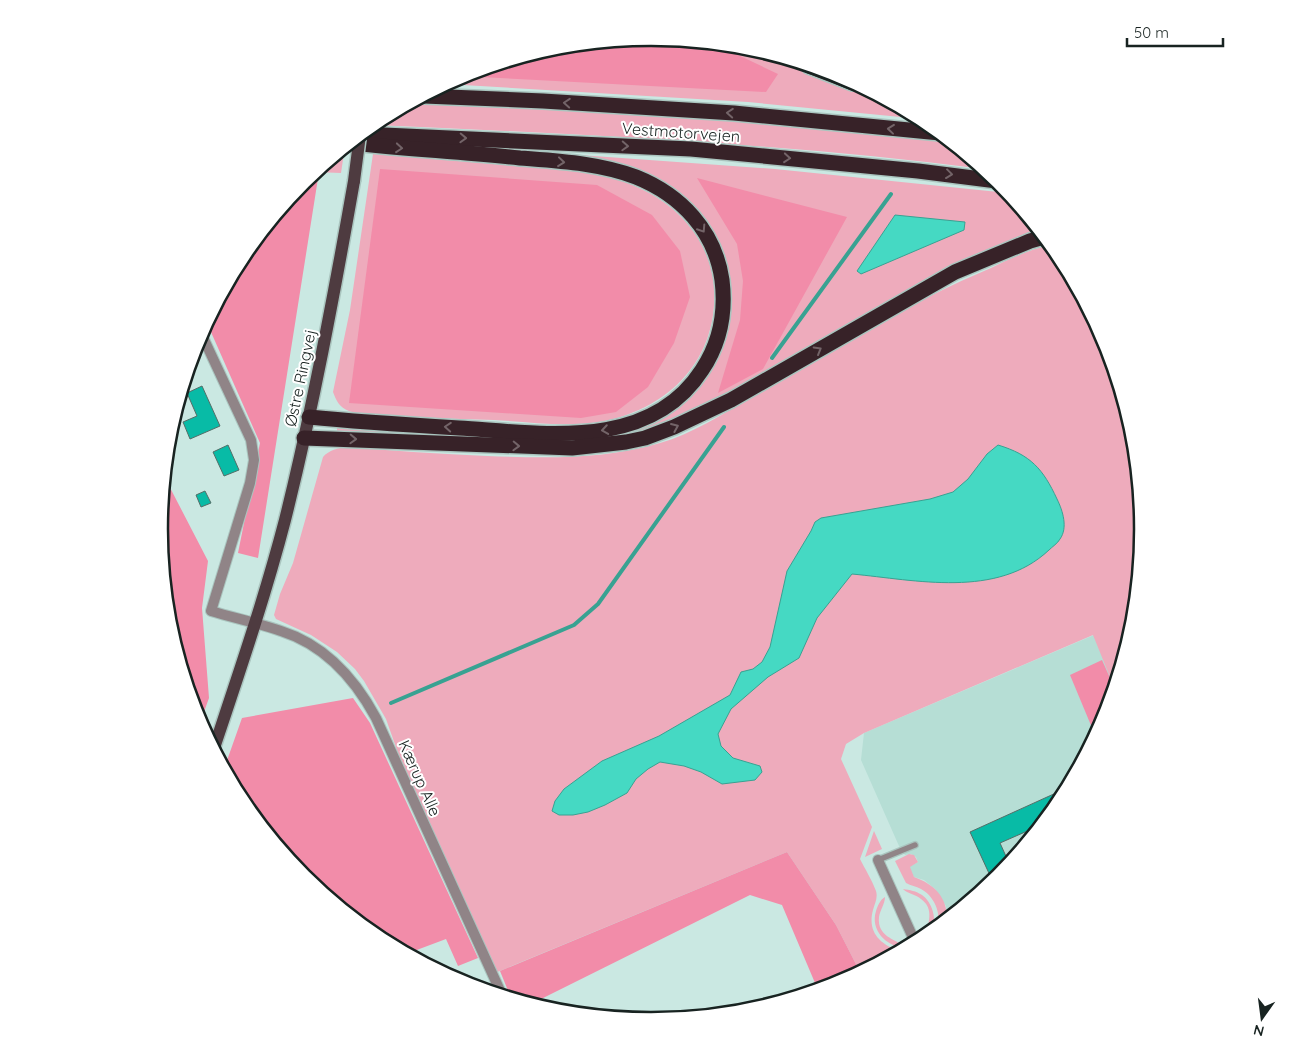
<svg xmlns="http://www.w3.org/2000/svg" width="1302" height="1058" font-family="Quicksand,sans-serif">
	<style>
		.built { fill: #b6ded5 }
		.green { fill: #eeabbc }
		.forest { fill: #f28ca9 }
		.water { fill: #45d9c3; stroke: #38a292 }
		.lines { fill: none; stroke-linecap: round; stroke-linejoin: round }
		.stream { stroke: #38a292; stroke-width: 4 }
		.building { fill: #08bba6; stroke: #536e68 }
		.service-casing { stroke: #aac5bf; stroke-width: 8 }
		.minor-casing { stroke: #aac5bf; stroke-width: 12 }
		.primary-casing { stroke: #aac5bf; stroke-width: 15 }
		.motorway-casing { stroke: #aac5bf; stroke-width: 18 }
		.service { stroke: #908487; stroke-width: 5.5 }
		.minor { stroke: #908487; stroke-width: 10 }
		.primary { stroke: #4e3b40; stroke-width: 12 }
		.motorway { stroke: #372228; stroke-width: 15 }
		.primary-bridge-casing { stroke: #aac5bf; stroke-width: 15; stroke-linecap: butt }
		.primary-bridge { stroke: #4e3b40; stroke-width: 12 }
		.oneway { stroke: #736468 }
		.labels { text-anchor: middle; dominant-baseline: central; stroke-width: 4; stroke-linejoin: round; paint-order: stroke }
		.street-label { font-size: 16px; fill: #182321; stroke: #fff }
		.rim { fill: none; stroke: #182321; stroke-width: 2.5 }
	</style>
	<rect width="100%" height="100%" fill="#cae8e2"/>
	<path class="built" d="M 1134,618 L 1133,625 L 1105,717 L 1060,802 L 998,877 L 947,918 L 946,906 L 935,889 L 924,880 L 914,877 L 909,867 L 918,862 L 916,857 L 911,854 L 905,855 L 899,846 L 861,760 L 864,733 Z"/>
	<g class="green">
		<path d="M 651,38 L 747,47 L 765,52 L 825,80 L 883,99 L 921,119 L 748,102 L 446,84 L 463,75 L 555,47 Z"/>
		<path d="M 410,103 L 579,111 L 742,122 L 924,139 L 950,142 L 984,169 C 782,143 578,134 375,125 L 378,120 Z"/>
		<path d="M 339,153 L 344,153 L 341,173 L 315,172 Z"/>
		<path d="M 552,153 L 775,169 L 1008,193 L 1041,233 L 678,420 L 626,437 L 562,443 L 337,434 L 337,428 L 563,438 L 684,400 L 704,380 L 719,352 L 729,292 L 694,208 L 678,191 L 658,178 L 628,168 Z"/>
		<path d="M 373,154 C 421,158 468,162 516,166 C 556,169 602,170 639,188 C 679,206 710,241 714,286 C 719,360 668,410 599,422 C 565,427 528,422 494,420 C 449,419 404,416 359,414 C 344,410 339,408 333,392 L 350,310 Z"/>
		<path d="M 1051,245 L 1060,256 L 1105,341 L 1133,433 L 1142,529 L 1133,625 L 1114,687 L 1093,635 L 864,733 L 846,744 L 841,759 L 872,827 L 860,859 C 865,869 872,880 876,891 C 878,898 875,903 873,910 C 867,932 880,944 899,951 L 860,972 L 836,925 L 787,852 L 495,973 L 403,767 L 386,719 L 364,681 L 355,669 L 337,652 L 311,635 L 276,619 L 274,615 L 280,594 L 293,563 L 323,457 C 329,450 338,448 347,447 C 394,451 440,454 487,456 C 545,458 603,460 660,443 C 692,434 722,414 751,398 C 830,353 907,303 991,268 C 1010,259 1030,249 1051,245 Z"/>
		<path d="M 874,831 L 882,849 L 865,857 Z"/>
		<path d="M 909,854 L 914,855 L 918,862 L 910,867 L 914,877 C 934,884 947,897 947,918 L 938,927 C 941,912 934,896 921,889 C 916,886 911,886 906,883 L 895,861 Z"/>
		<path d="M 903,889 C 910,890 916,891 922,895 C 932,902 938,920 931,931 C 931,932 926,936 925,937 C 928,924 935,909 921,899 C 915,894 908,894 903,889 Z"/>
		<path d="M 885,897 C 885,904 880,910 879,917 C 877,936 894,939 906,947 L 904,948 C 886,946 870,930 876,911 C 878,905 880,900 885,897 Z"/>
	</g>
	<g class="forest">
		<path d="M 651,38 L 720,44 L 736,54 L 778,74 L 766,92 L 461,76 L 555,47 Z"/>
		<path d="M 380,169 L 597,185 L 652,215 L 680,251 L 690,297 L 674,343 L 648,387 L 616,412 L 581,418 L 349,403 Z"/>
		<path d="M 315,172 L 319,172 L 258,558 L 238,553 L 260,443 L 207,323 L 233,274 L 237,272 L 236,269 L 243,256 L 304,181 Z"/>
		<path d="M 697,178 L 847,217 L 763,369 L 718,393 L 740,320 L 743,281 L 737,244 Z"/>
		<path d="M 165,478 L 208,561 L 202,608 L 209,698 L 200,723 L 197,717 L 169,625 L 160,529 Z"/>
		<path d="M 1102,660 L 1114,687 L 1105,717 L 1095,735 L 1070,675 Z"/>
		<path d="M 353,698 L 370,723 L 478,958 L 458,966 L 446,939 L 414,951 L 417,959 L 378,938 L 303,876 L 242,802 L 224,769 L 242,718 Z"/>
		<path d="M 787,852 L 836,925 L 860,972 L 839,983 L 818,990 L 782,905 L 750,895 L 531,1004 L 511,998 L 500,971 Z"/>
	</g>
	<g class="water">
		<path d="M 895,215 L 965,222 L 964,230 L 861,274 L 857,271 Z"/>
		<path d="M 998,445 C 1031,455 1043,469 1057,499 C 1063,511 1068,528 1060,539 C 1058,543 1052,547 1049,550 C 997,599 916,580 852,574 L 817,618 L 799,658 L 768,677 L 731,709 L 718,734 L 721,746 L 733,758 L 760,766 L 762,772 L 755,780 L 722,784 L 701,772 L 684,766 L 660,762 L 648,769 L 636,779 L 627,793 L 605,805 L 588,812 L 573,815 L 559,815 L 552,811 L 555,801 L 564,789 L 602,761 L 659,736 L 730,695 L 741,672 L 753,669 L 762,662 L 770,647 L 787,571 L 811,531 L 815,522 L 821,518 L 930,499 L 953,492 L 968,479 L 987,454 Z"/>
	</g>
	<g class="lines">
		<g class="stream">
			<path d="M 772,358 L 891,194"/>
			<path d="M 391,703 L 574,625 L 598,604 L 724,427"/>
		</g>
	</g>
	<g class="building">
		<path d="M 202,386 L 220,426 L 190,439 L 183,422 L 197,416 L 187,393 Z"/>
		<path d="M 228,445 L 239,470 L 224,476 L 213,452 Z"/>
		<path d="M 205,491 L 211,503 L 201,507 L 196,495 Z"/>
		<path d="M 1067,788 L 1060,802 L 1041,825 L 1000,843 L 1009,863 L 993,882 L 970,832 Z"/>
	</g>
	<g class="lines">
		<defs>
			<path id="service" d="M 878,860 L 915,845"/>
			<g id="minor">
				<path d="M 201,333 L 251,440 L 254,460 L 250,483 L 211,611 C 234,618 258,623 281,631 C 325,645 355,679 376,718 L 502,995"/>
				<path d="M 878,860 L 915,942"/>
			</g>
			<path id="primary" d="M 214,748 C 239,673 265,597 285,520 C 313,408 334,295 354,181"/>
			<g id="motorway">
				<path d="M 809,66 L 853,83"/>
				<path d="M 424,96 L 543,101 L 734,113 L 940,133"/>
				<path d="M 362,134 L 691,149 L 918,171 L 997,181"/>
				<path d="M 309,417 C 359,422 409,425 459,428 C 542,433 649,452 702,370 C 720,343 726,312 722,280 C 715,231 681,195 636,177 C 599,163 558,161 520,158 C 463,152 407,149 351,143"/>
				<path d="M 304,438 L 572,448 L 626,442 L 645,438 L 674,427 L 731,400 L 955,272 L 1030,241 L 1044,237"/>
			</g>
		</defs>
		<use href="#service" class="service-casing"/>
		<use href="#minor" class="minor-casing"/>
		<use href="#primary" class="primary-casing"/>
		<use href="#motorway" class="motorway-casing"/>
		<use href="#service" class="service"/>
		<use href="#minor" class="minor"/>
		<use href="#primary" class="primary"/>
		<use href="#motorway" class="motorway"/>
		<defs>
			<path id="primary-bridge" d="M 354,181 L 360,135"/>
		</defs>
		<use href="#primary-bridge" class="primary-bridge-casing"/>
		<use href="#primary-bridge" class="primary-bridge"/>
	</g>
	<defs><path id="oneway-chevron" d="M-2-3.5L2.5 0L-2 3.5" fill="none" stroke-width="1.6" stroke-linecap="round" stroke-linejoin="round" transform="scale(1.25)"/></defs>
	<g class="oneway">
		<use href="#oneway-chevron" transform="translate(567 103) rotate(-176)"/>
		<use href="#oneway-chevron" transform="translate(730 113) rotate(-176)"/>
		<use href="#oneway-chevron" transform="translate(891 129) rotate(-174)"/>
		<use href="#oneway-chevron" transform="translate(463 138) rotate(2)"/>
		<use href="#oneway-chevron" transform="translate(625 146) rotate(3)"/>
		<use href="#oneway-chevron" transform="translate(399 148) rotate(5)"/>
		<use href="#oneway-chevron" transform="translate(787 158) rotate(5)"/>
		<use href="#oneway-chevron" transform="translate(561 162) rotate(6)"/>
		<use href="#oneway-chevron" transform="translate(949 174) rotate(7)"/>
		<use href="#oneway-chevron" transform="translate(702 229) rotate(57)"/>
		<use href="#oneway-chevron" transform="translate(818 350) rotate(-30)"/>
		<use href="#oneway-chevron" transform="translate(448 427) rotate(-176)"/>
		<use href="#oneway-chevron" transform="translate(675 427) rotate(-23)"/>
		<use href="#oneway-chevron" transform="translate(605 430) rotate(171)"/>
		<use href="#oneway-chevron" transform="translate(353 439) rotate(2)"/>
		<use href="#oneway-chevron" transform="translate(516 446) rotate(2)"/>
	</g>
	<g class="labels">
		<g class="street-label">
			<text transform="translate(681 132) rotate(4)">Vestmotorvejen</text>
			<text transform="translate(300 378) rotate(-78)">Østre Ringvej</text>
			<text transform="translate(420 778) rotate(66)">Kærup Alle</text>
		</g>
	</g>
	<path d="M0 0H1302V1058H0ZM168 529a483 483 0 1 1 966 0a483 483 0 1 1-966 0Z" fill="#fff" fill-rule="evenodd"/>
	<path class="rim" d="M168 529a483 483 0 1 1 966 0a483 483 0 1 1-966 0Z"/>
	<g transform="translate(1262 1018) rotate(194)" stroke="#ffffff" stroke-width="4" paint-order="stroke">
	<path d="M0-4L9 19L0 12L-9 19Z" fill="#182321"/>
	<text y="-8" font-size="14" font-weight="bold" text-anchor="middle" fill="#182321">N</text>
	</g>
	<path d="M1127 38v8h96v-8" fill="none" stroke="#182321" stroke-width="2.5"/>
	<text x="1134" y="38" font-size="15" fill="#182321" stroke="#ffffff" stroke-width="4" paint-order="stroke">50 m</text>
</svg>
